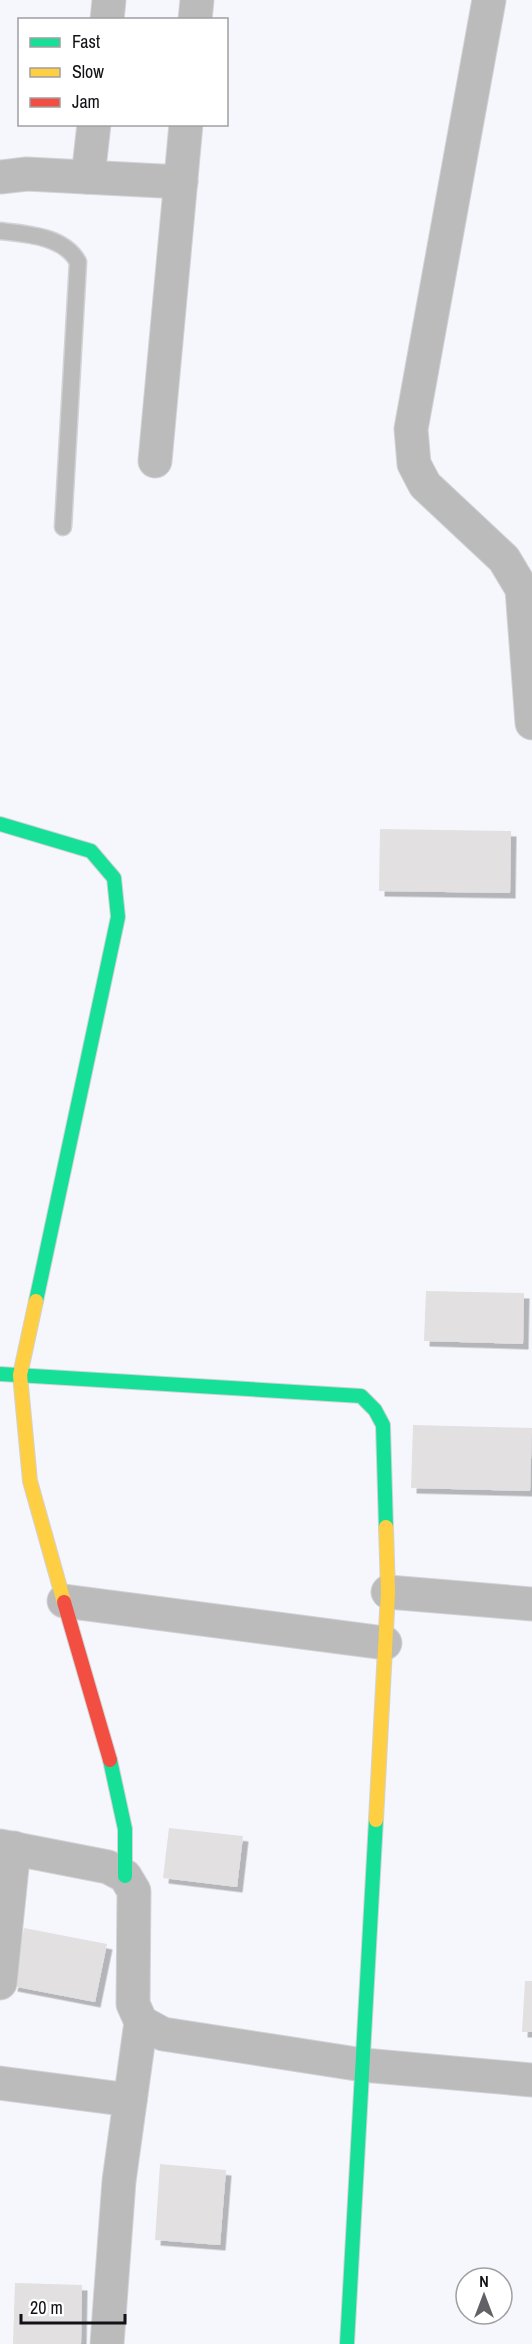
<svg xmlns="http://www.w3.org/2000/svg" width="532" height="2344" font-family="'Archivo Narrow',sans-serif">
	<style>
		.building { fill: #e2e0e1; filter: url(#shadow) }
		.lines { fill: none; stroke-linecap: round; stroke-linejoin: round }
		.lane-casing { stroke: #d2d3d6; stroke-width: 19 }
		.street-casing { stroke: #d2d3d6; stroke-width: 35 }
		.fast-casing { stroke: #d2d3d6; stroke-width: 16 }
		.slow-casing { stroke: #d2d3d6; stroke-width: 16 }
		.jam-casing { stroke: #d2d3d6; stroke-width: 16 }
		.lane { stroke: #bbb; stroke-width: 16 }
		.street { stroke: #bbb; stroke-width: 33 }
		.fast { stroke: #16e098; stroke-width: 14 }
		.slow { stroke: #ffcf43; stroke-width: 14 }
		.jam { stroke: #f24e42; stroke-width: 14 }
	</style>
	<defs>
		<filter id="shadow"><feDropShadow dx="5.5" dy="5.5" stdDeviation="0" flood-color="#0004"/></filter>
	</defs>
	<rect width="100%" height="100%" fill="#f6f7fc"/>
	<g class="building">
		<path d="M 380,829 L 511,831 L 510,893 L 379,891 Z"/>
		<path d="M 426,1291 L 524,1293 L 523,1344 L 424,1341 Z"/>
		<path d="M 413,1425 L 532,1428 L 530,1491 L 411,1488 Z"/>
		<path d="M 169,1828 L 243,1836 L 237,1887 L 163,1878 Z"/>
		<path d="M 24,1928 L 107,1944 L 95,2002 L 12,1986 Z"/>
		<path d="M 525,1981 L 532,1981 L 532,2032 L 522,2032 Z"/>
		<path d="M 160,2164 L 226,2170 L 220,2245 L 155,2240 Z"/>
		<path d="M 15,2283 L 82,2285 L 81,2344 L 13,2344 Z"/>
	</g>
	<g class="lines">
		<defs>
			<path id="lane" d="M 0,231 C 27,234 64,236 78,262 L 63,527"/>
			<g id="street">
				<path d="M 489,0 L 411,429 L 414,464 L 425,485 L 504,559 L 522,589 L 532,723"/>
				<path d="M 107,20 L 109,0"/>
				<path d="M 195,20 L 197,0"/>
				<path d="M 0,177 L 27,174 L 181,182"/>
				<path d="M 88,177 L 94,124"/>
				<path d="M 155,461 L 186,124"/>
				<path d="M 388,1592 L 532,1604"/>
				<path d="M 64,1601 L 385,1643"/>
				<path d="M 0,1846 L 108,1867 L 125,1876 L 134,1891 L 133,2004 L 141,2022 L 163,2034 L 363,2065 L 532,2080"/>
				<path d="M 0,1983 L 14,1848"/>
				<path d="M 0,2083 L 130,2100"/>
				<path d="M 107,2344 L 119,2181 L 141,2022"/>
			</g>
			<g id="fast">
				<path d="M 0,824 L 91,851 L 114,878 L 118,917 L 36,1301"/>
				<path d="M 0,1374 L 361,1396 L 375,1410 L 383,1425 L 386,1527"/>
				<path d="M 110,1760 L 125,1829 L 125,1876"/>
				<path d="M 347,2344 L 376,1820"/>
			</g>
			<g id="slow">
				<path d="M 36,1301 L 20,1375 L 30,1481 L 64,1602"/>
				<path d="M 376,1820 L 388,1592 L 386,1527"/>
			</g>
			<path id="jam" d="M 64,1602 L 110,1760"/>
		</defs>
		<use href="#lane" class="lane-casing"/>
		<use href="#street" class="street-casing"/>
		<use href="#fast" class="fast-casing"/>
		<use href="#slow" class="slow-casing"/>
		<use href="#jam" class="jam-casing"/>
		<use href="#lane" class="lane"/>
		<use href="#street" class="street"/>
		<use href="#fast" class="fast"/>
		<use href="#slow" class="slow"/>
		<use href="#jam" class="jam"/>
	</g>
	<rect x="18" y="18" width="210" height="108" fill="#ffffff" stroke="#a0a0a2" stroke-width="1.5"/>
	<rect x="30" y="38" width="30" height="9" fill="#16e098" stroke="#a0a0a2" stroke-width="1.5"/>
	<text x="72" y="48" font-size="18" fill="#121216">Fast</text>
	<rect x="30" y="68" width="30" height="9" fill="#ffcf43" stroke="#a0a0a2" stroke-width="1.5"/>
	<text x="72" y="78" font-size="18" fill="#121216">Slow</text>
	<rect x="30" y="98" width="30" height="9" fill="#f24e42" stroke="#a0a0a2" stroke-width="1.5"/>
	<text x="72" y="108" font-size="18" fill="#121216">Jam</text>
	<g transform="translate(484 2296)"><circle r="28" fill="#ffffff" stroke="#a0a0a2" stroke-width="1.5"/>
	<path d="M0-4.5L10 22L0 15L-10 22Z" fill="#626266"/>
	<text y="-9" font-size="16" font-weight="bold" text-anchor="middle" fill="#121216">N</text>
	</g>
	<path d="M21 2314v9h104v-9" fill="none" stroke="#121216" stroke-width="3"/>
	<text x="30" y="2314" font-size="18" fill="#121216" stroke="#ffffff" stroke-width="4.5" paint-order="stroke">20 m</text>
</svg>
